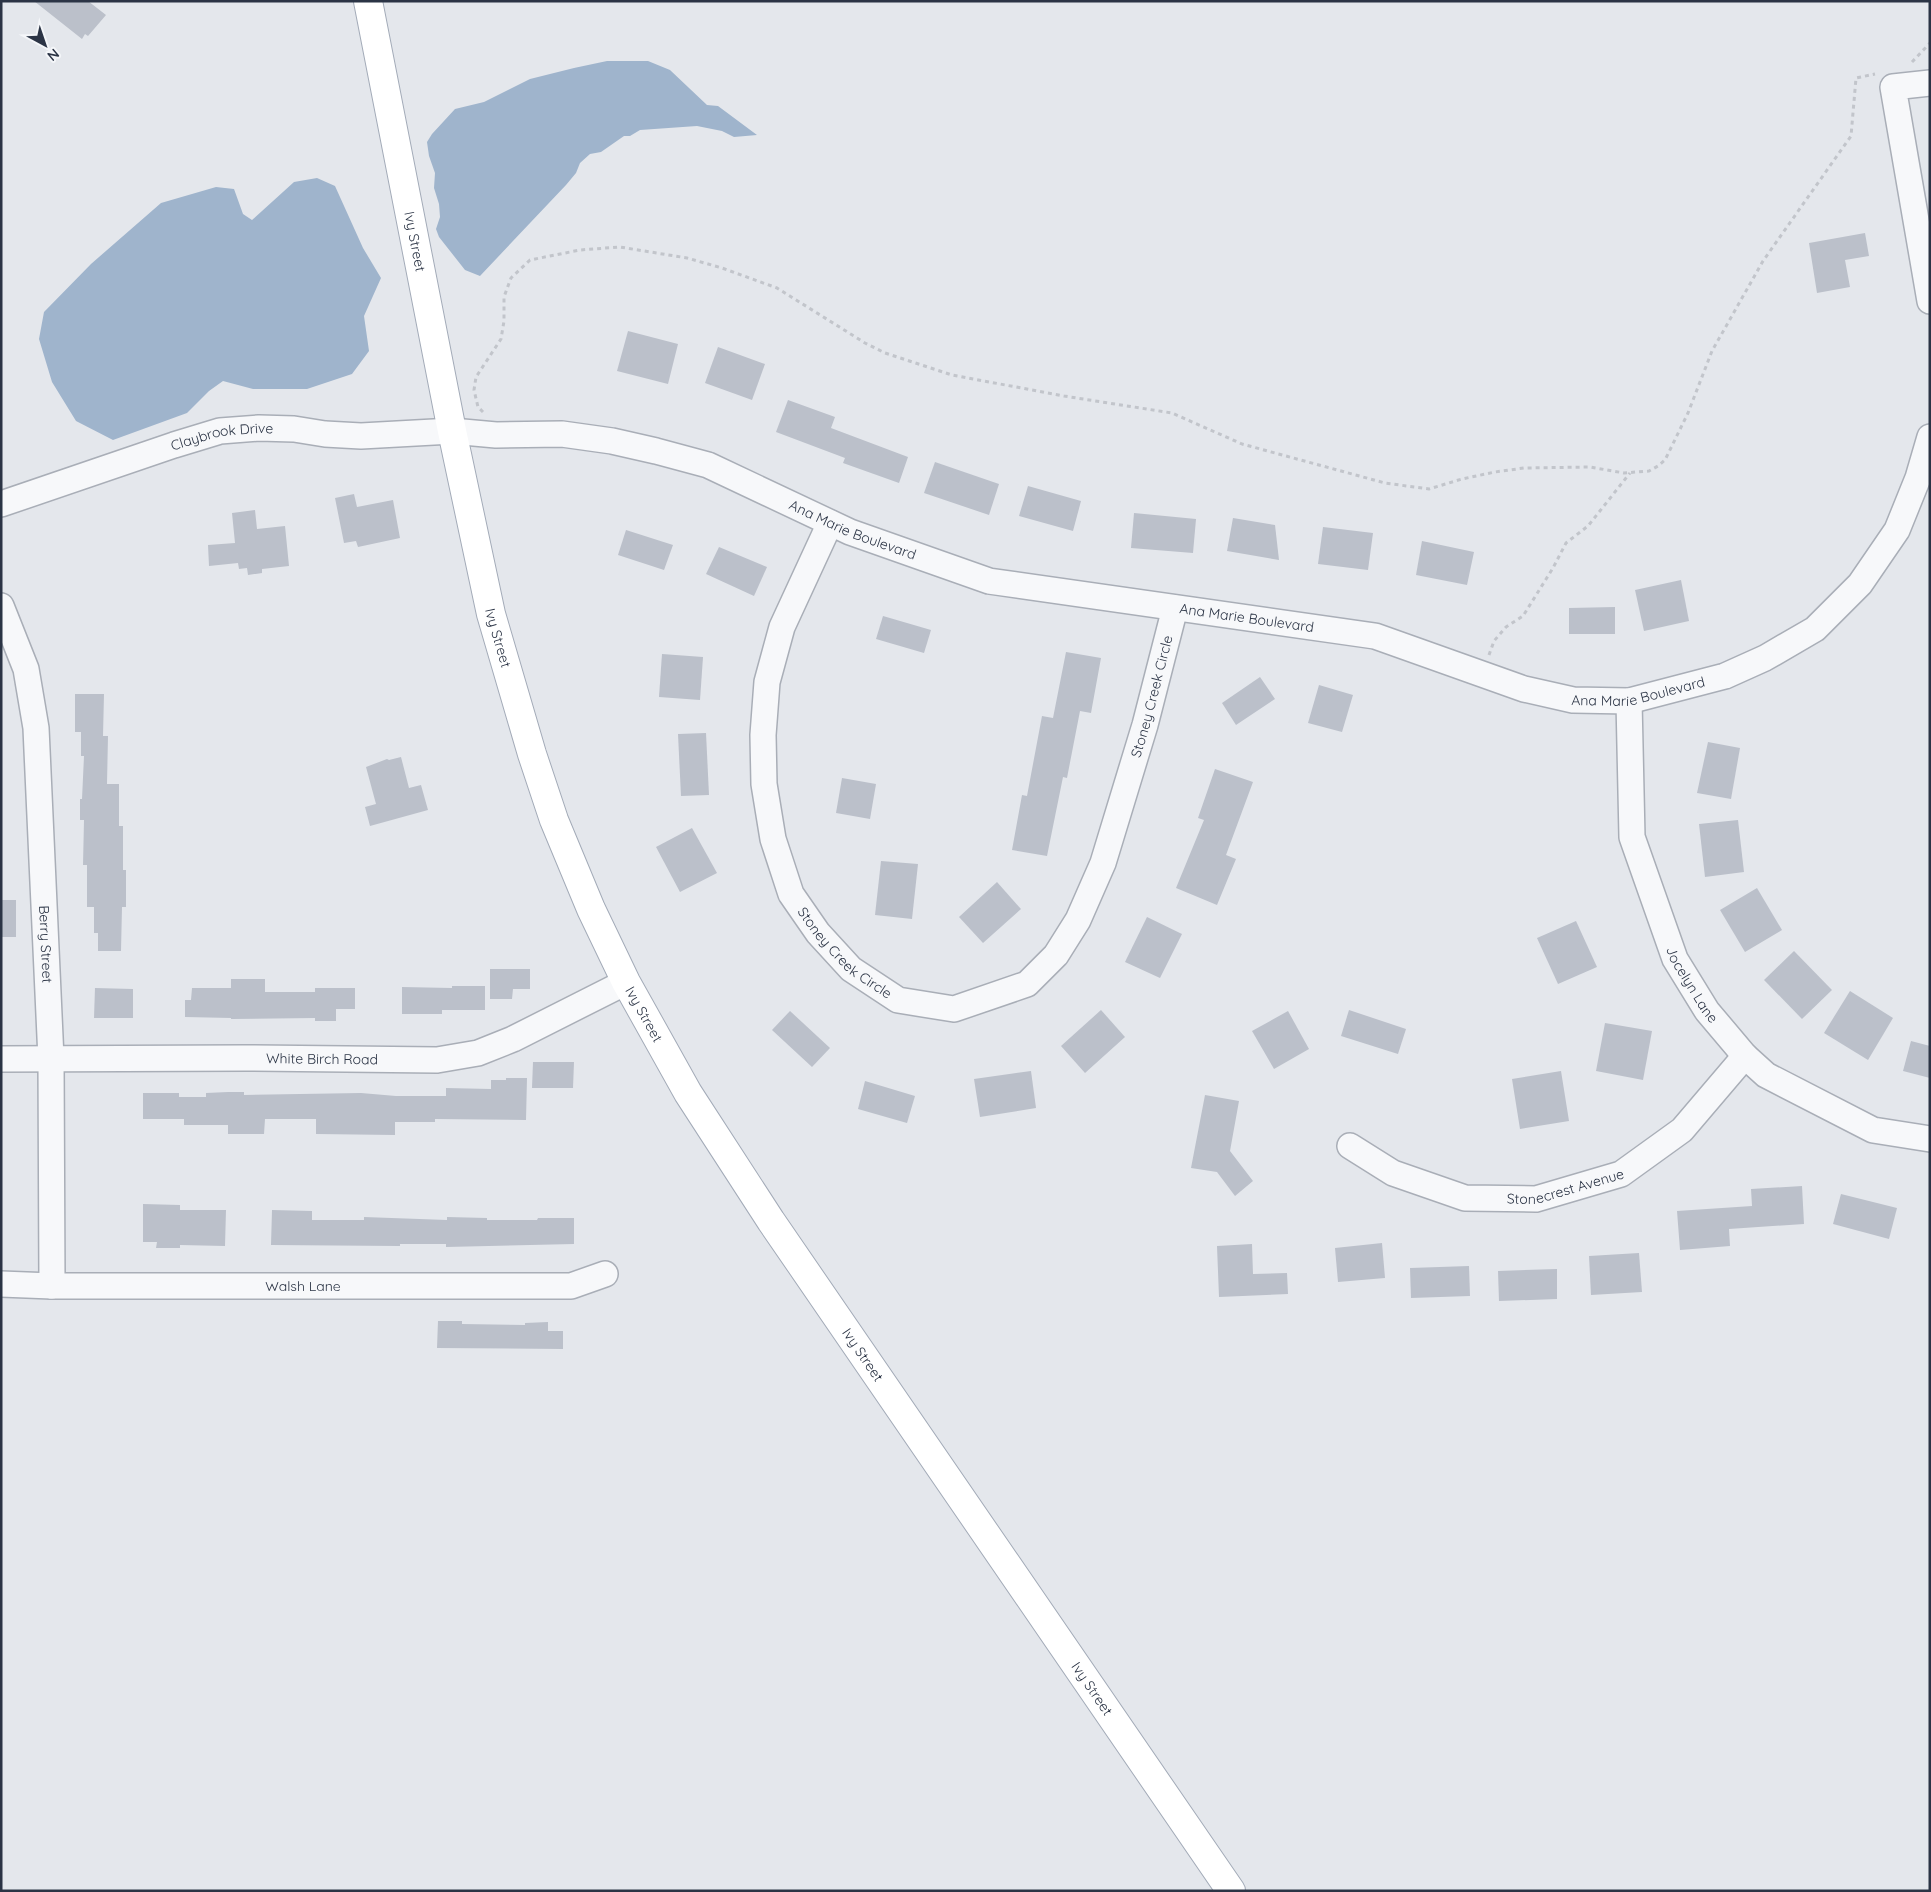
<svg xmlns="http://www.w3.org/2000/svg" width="1931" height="1892" font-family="Quicksand,sans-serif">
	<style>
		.water { fill: #9fb4cc }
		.building { fill: #bbc0ca }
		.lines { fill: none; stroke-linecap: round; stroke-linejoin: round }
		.minor-casing { stroke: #a9aeb7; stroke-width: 28 }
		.major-casing { stroke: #a3abb8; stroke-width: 30 }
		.path { stroke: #c2c5cb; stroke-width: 3; stroke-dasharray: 4 4; stroke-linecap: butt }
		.minor { stroke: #f7f8fa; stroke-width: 25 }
		.major { stroke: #fff; stroke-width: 28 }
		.labels { text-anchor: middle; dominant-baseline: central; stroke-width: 4; stroke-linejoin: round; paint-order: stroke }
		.street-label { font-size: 14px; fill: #2b3445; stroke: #f4f6f9 }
	</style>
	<rect width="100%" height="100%" fill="#e4e7ec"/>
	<g class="water">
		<path d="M 607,61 L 648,61 L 670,70 L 707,105 L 718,106 L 757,135 L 734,137 L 722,131 L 697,126 L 640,130 L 630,136 L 624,136 L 601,152 L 590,154 L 580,163 L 576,173 L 566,185 L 480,276 L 465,270 L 439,237 L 436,229 L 440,217 L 439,204 L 434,188 L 435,173 L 429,156 L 427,142 L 432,134 L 455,109 L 484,102 L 530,79 L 574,68 Z"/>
		<path d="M 317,178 L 335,186 L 363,248 L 381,278 L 364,316 L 369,351 L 352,374 L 307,389 L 253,389 L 223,381 L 209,391 L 187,413 L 113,440 L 76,421 L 52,382 L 39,339 L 44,312 L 91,264 L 161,203 L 216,187 L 234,189 L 243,214 L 252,220 L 294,182 Z"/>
	</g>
	<g class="building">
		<path d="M 34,1 L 88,1 L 106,15 L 88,36 L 85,34 L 82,39 Z"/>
		<path d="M 1865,233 L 1869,256 L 1845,260 L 1850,287 L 1817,293 L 1809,243 Z"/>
		<path d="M 628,331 L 678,344 L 668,384 L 617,371 Z"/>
		<path d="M 718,347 L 765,364 L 752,400 L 705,383 Z"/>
		<path d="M 788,400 L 835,417 L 831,428 L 908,457 L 899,483 L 843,463 L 845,458 L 776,432 Z"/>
		<path d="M 935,462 L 999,484 L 989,515 L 924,493 Z"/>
		<path d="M 1028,486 L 1081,501 L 1073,531 L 1019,516 Z"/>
		<path d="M 354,494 L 357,507 L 393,500 L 400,538 L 358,547 L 356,541 L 344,543 L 335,498 Z"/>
		<path d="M 255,510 L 257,529 L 285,526 L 289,566 L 262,569 L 262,573 L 248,575 L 247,568 L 239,569 L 238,563 L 209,566 L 208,545 L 235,543 L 232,513 Z"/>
		<path d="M 1134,513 L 1196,519 L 1193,553 L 1131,548 Z"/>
		<path d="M 1233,518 L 1275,525 L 1279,560 L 1227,551 Z"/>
		<path d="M 1323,527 L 1373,533 L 1368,570 L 1318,564 Z"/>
		<path d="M 626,530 L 673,545 L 664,570 L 618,555 Z"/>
		<path d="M 1422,541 L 1474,552 L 1467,585 L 1416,575 Z"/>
		<path d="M 719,547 L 767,567 L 754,596 L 706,574 Z"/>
		<path d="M 1681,580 L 1689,621 L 1644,631 L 1635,590 Z"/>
		<path d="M 1615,607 L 1615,634 L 1569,634 L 1569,608 Z"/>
		<path d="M 883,616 L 931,630 L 924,653 L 876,639 Z"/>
		<path d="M 1066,652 L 1101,658 L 1091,713 L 1080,711 L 1067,778 L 1063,777 L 1047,856 L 1012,850 L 1022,795 L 1027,796 L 1042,716 L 1053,718 Z"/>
		<path d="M 662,654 L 703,657 L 700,700 L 659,697 Z"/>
		<path d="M 1260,677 L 1275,699 L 1236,725 L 1222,703 Z"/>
		<path d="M 1319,685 L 1353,695 L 1342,732 L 1308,723 Z"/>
		<path d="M 75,694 L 104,694 L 103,736 L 108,736 L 107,784 L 119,784 L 119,826 L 123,826 L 123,870 L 126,870 L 126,907 L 122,907 L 121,951 L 98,951 L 98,933 L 94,933 L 94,907 L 87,907 L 87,865 L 83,865 L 84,820 L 80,820 L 80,799 L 82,799 L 84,756 L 81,756 L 81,732 L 75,732 Z"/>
		<path d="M 706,733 L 709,795 L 681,796 L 678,734 Z"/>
		<path d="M 1708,742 L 1740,748 L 1731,799 L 1697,793 Z"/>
		<path d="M 401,757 L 409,788 L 421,785 L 428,810 L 370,826 L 365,807 L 376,804 L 366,767 L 387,759 L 389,760 Z"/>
		<path d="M 1215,769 L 1253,782 L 1226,855 L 1236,859 L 1217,905 L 1176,888 L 1204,820 L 1198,818 Z"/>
		<path d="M 842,778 L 876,784 L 870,819 L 836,813 Z"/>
		<path d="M 1738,820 L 1744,872 L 1705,877 L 1699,824 Z"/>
		<path d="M 692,828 L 717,873 L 680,892 L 656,847 Z"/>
		<path d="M 881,861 L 918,864 L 912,919 L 875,915 Z"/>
		<path d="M 997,882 L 1021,909 L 983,943 L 959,917 Z"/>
		<path d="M 1757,888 L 1782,930 L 1745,952 L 1720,910 Z"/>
		<rect x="1" y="900" width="15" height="37"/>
		<path d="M 1147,917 L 1182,934 L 1160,978 L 1125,962 Z"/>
		<path d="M 1576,921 L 1597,967 L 1558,984 L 1537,938 Z"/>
		<path d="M 1794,951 L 1832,990 L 1802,1019 L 1764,980 Z"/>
		<path d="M 490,969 L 530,969 L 530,989 L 513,989 L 512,999 L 490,999 Z"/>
		<path d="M 231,979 L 265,979 L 265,992 L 315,992 L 315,988 L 355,988 L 355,1009 L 336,1009 L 336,1021 L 315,1021 L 315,1018 L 231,1019 L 231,1018 L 185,1017 L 185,1000 L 191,1000 L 192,988 L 231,988 Z"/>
		<path d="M 452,986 L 485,986 L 485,1010 L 442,1010 L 442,1014 L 402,1014 L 402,987 L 452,988 Z"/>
		<path d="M 95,988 L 133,989 L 133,1018 L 94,1018 Z"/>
		<path d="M 1850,991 L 1893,1018 L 1868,1060 L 1824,1033 Z"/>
		<path d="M 1101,1010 L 1125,1037 L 1085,1073 L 1061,1046 Z"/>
		<path d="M 1349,1010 L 1406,1029 L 1398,1054 L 1341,1036 Z"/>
		<path d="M 790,1011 L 830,1048 L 812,1067 L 772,1030 Z"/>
		<path d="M 1288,1011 L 1309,1049 L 1274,1069 L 1252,1031 Z"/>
		<path d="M 1605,1023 L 1652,1031 L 1643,1080 L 1596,1071 Z"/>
		<path d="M 1911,1041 L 1930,1046 L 1930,1078 L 1903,1071 Z"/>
		<path d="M 533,1062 L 574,1062 L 573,1088 L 532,1088 Z"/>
		<path d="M 1031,1071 L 1036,1108 L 980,1117 L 974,1079 Z"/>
		<path d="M 1561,1071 L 1569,1121 L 1520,1129 L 1512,1079 Z"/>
		<path d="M 506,1078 L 527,1078 L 526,1120 L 435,1119 L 435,1122 L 395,1122 L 395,1135 L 316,1134 L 316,1119 L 265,1119 L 264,1134 L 228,1134 L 228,1125 L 184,1125 L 184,1119 L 143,1119 L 143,1093 L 179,1093 L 179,1097 L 206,1097 L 206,1093 L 228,1092 L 244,1092 L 244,1095 L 361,1093 L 396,1096 L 446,1096 L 446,1088 L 491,1089 L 491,1080 L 506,1080 Z"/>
		<path d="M 865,1081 L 915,1096 L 907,1123 L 858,1109 Z"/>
		<path d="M 1205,1095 L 1239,1101 L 1230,1151 L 1253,1181 L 1235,1196 L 1217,1172 L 1191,1168 Z"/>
		<path d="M 1802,1186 L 1804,1224 L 1729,1229 L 1730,1246 L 1680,1250 L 1677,1211 L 1752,1206 L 1751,1189 Z"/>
		<path d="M 1841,1194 L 1897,1208 L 1889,1239 L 1833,1224 Z"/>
		<path d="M 143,1204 L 180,1205 L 180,1210 L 226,1210 L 225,1246 L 180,1245 L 180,1248 L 156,1248 L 157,1242 L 143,1242 Z"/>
		<path d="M 272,1210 L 312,1211 L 312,1220 L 364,1220 L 364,1217 L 447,1220 L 447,1217 L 487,1218 L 487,1220 L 537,1220 L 538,1218 L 574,1218 L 574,1244 L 446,1247 L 446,1244 L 400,1244 L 400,1246 L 271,1245 Z"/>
		<path d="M 1382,1243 L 1385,1278 L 1338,1282 L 1335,1248 Z"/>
		<path d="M 1252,1244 L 1253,1274 L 1287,1273 L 1288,1294 L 1219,1297 L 1217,1246 Z"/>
		<path d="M 1639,1253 L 1642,1292 L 1591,1295 L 1589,1256 Z"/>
		<path d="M 1469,1266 L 1470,1296 L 1411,1298 L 1410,1268 Z"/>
		<path d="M 1557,1269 L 1557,1299 L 1499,1301 L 1498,1271 Z"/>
		<path d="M 438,1321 L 462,1321 L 462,1324 L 525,1325 L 525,1323 L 548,1322 L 548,1331 L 563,1331 L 563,1349 L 437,1348 Z"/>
	</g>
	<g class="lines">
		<defs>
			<g id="minor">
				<path d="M 1930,83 L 1893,87 L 1930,301"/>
				<path id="s1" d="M 1,504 L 174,445 L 220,431 L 259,428 L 294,429 L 325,434 L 361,436 L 452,431 L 496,435 L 562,434 L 612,441 L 656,451 L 708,465 L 850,532 L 989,581 L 1375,636 L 1524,689 L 1573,700 L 1629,701 L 1725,676 L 1765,658 L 1815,629 L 1860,584 L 1897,530 L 1918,478 L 1930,437"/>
				<path id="s2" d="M 830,523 L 782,627 L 767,682 L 763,735 L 764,784 L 773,839 L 791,894 L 818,933 L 851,969 L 898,1000 L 954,1009 L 1027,984 L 1056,955 L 1078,920 L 1103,863 L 1145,725 L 1175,608"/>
				<path id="s3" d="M 1,606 L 26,669 L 36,728 L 51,1059 L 52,1286"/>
				<path id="s4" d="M 1629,701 L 1632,837 L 1675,959 L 1707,1011 L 1745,1056 L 1766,1075 L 1873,1130 L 1930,1139"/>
				<path id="s5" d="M 1,1059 L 244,1058 L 437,1060 L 478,1053 L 513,1039 L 626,982"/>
				<path id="s6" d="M 1350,1146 L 1393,1173 L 1465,1198 L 1536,1199 L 1621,1174 L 1682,1130 L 1745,1056"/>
				<path id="s7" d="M 1,1284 L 52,1286 L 571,1286 L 605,1274"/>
			</g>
			<g id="major">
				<path id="s8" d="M 368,1 L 452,431 L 491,614 L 532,754 L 554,820 L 591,909 L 626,982 L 688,1093 L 771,1221 L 1231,1891"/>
			</g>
		</defs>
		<use href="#minor" class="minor-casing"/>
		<use href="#major" class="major-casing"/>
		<g class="path">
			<path d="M 1912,62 L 1930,43"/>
			<path d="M 483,412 L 478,407 L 474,390 L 476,377 L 501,339 L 504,321 L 504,297 L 511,278 L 530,260 L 580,250 L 620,247 L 687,258 L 722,268 L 777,288 L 865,343 L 885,353 L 952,375 L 1064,396 L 1172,413 L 1242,444 L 1385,483 L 1429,489 L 1462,479 L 1495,472 L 1524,468 L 1590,467 L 1624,473 L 1649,471 L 1658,466 L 1665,460 L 1688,413 L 1712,351 L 1763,261 L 1851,136 L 1856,78 L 1875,74"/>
			<path d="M 1489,655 L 1494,641 L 1506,627 L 1523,616 L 1553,568 L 1566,543 L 1588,526 L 1630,473"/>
		</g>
		<use href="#minor" class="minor"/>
		<use href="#major" class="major"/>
	</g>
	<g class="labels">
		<g class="street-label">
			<text stroke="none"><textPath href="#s8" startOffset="245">Ivy Street</textPath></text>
			<text stroke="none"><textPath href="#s1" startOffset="232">Claybrook Drive</textPath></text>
			<text stroke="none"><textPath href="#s1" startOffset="882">Ana Marie Boulevard</textPath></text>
			<text stroke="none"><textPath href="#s1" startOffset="1288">Ana Marie Boulevard</textPath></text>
			<text stroke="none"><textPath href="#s8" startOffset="650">Ivy Street</textPath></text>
			<text stroke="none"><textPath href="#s1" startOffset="1692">Ana Marie Boulevard</textPath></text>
			<text stroke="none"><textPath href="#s2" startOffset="992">Stoney Creek Circle</textPath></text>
			<text stroke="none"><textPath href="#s3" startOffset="344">Berry Street</textPath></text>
			<text stroke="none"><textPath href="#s2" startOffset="468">Stoney Creek Circle</textPath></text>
			<text stroke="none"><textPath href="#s4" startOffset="296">Jocelyn Lane</textPath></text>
			<text stroke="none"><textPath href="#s8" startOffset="1055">Ivy Street</textPath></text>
			<text stroke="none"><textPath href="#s5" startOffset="321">White Birch Road</textPath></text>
			<text stroke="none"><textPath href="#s6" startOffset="229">Stonecrest Avenue</textPath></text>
			<text stroke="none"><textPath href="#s7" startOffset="302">Walsh Lane</textPath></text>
			<text stroke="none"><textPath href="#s8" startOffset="1460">Ivy Street</textPath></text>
			<text stroke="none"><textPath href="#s8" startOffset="1865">Ivy Street</textPath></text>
		</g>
	</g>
	<rect width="1931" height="1892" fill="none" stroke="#2b3445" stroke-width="5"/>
	<g transform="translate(45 45) rotate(140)" stroke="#f4f6f9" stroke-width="4" paint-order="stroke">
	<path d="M0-4L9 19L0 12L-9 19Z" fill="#2b3445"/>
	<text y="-8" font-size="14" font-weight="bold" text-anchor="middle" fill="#2b3445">N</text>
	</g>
</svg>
